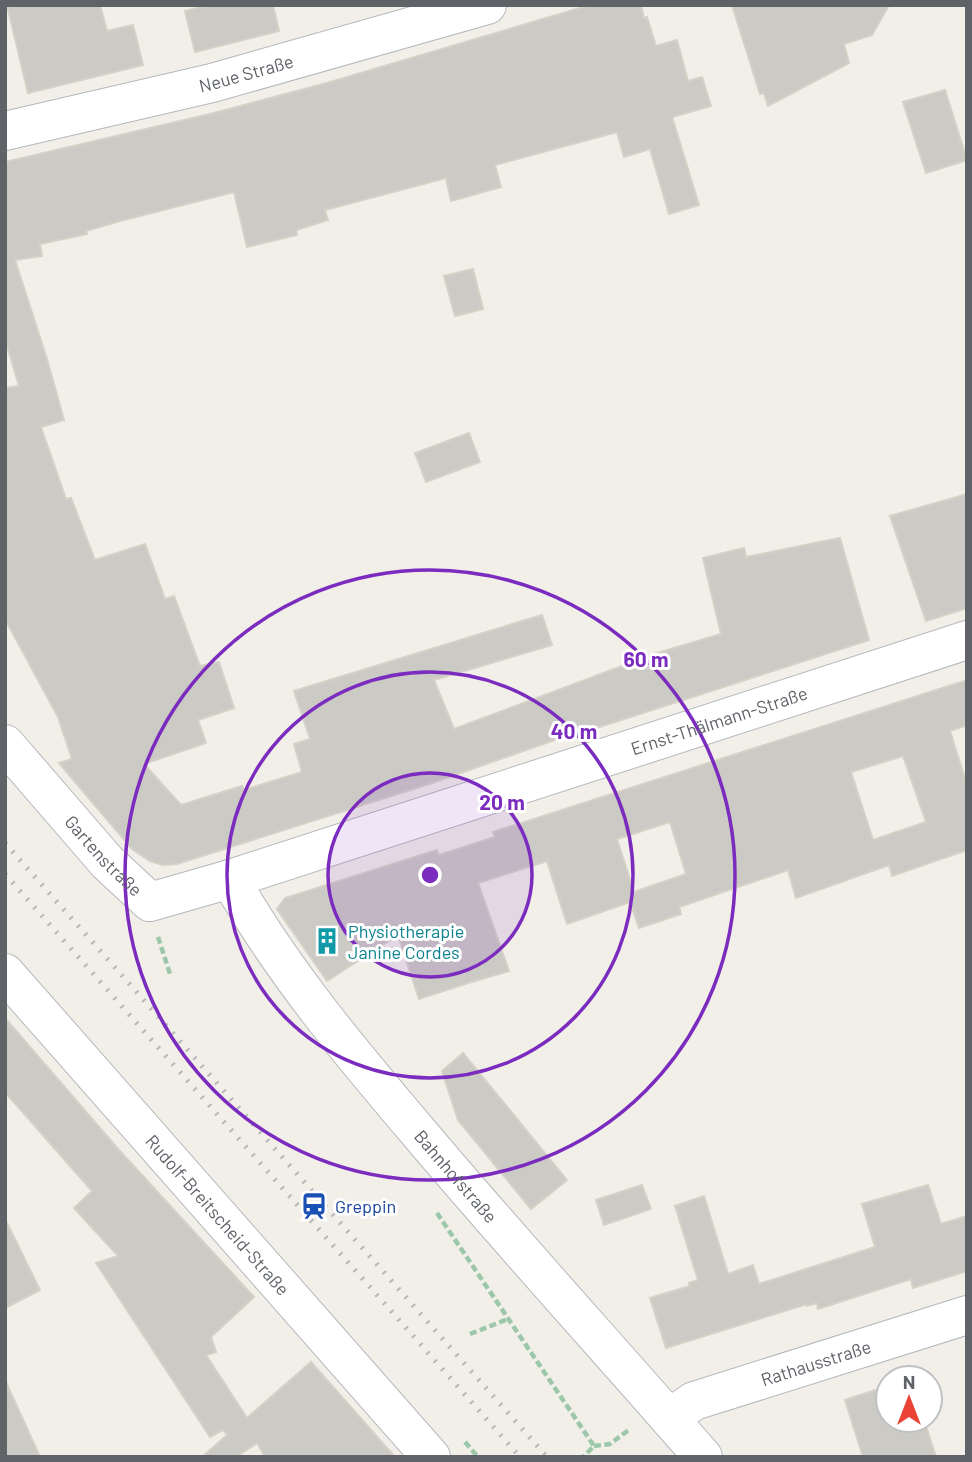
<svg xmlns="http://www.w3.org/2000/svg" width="972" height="1462" font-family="Barlow,sans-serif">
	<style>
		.building { fill: #cccac5; stroke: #d6d1c6; stroke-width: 2; fill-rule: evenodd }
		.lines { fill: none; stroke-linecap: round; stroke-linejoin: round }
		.minor-casing { stroke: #b5b8bc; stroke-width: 40 }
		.path { stroke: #9cc7a9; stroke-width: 4.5; stroke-dasharray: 7 3.5; stroke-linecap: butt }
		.minor { stroke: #fff; stroke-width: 38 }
		.rail { stroke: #b6b7b8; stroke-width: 5; stroke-dasharray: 2 9; stroke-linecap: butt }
		.ring { fill: none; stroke: #7b2cbf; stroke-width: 3.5 }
		.labels { text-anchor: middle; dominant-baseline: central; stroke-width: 6; stroke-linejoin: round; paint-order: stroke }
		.street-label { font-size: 18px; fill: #5f6368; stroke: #fff }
		.culture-label { font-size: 18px; fill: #0d838f; stroke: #fff; text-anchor: start }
		.transit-label { font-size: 18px; fill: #164399; stroke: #fff; text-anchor: start }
		.centre { fill: #7b2cbf; stroke: #fff; stroke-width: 3.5 }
		.ring-label { font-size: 21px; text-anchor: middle; font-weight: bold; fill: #7b2cbf; stroke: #fff; stroke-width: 6; stroke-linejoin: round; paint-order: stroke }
	</style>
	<rect width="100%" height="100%" fill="#f1efe8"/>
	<g class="building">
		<path d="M 7,5 L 100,5 L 107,31 L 133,25 L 143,65 L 28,93 Z"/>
		<path d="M 210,5 L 273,5 L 279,31 L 195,52 L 185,11 Z"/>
		<path d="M 590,5 L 641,5 L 644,18 L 647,17 L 656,46 L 677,40 L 688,81 L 702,77 L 711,106 L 672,117 L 699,205 L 669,214 L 650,149 L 624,157 L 617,132 L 495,165 L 501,187 L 451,201 L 446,178 L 325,210 L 328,220 L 296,230 L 297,235 L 247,247 L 234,192 L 120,221 L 86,231 L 87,234 L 40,244 L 42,256 L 15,260 L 47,359 L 64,420 L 41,427 L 66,499 L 71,498 L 95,560 L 145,544 L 165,599 L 174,596 L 200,666 L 219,662 L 234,708 L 198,720 L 206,743 L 144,764 L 181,805 L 242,786 L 244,790 L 302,772 L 294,744 L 310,739 L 294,691 L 542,615 L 552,645 L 434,680 L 454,729 L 654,654 L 721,634 L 703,558 L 744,548 L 746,557 L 840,538 L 869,640 L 587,731 L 586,729 L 429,784 L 177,864 L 163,865 L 150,861 L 132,849 L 59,763 L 72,759 L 58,717 L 5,619 L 5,388 L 19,386 L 5,339 L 5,162 L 214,113 L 327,83 Z"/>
		<path d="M 732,5 L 889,5 L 872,35 L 844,44 L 849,63 L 768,106 L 764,93 L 760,94 Z"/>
		<path d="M 945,90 L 967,160 L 926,173 L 903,102 Z"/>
		<path d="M 473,269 L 483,309 L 455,316 L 444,276 Z"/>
		<path d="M 469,433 L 480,462 L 426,482 L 415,453 Z"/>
		<path d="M 967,494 L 967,608 L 926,621 L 890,516 Z"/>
		<path d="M 967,680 L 967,725 L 950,731 L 967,785 L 967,850 L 892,876 L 889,865 L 796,898 L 788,870 L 679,907 L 681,914 L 639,928 L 630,902 L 567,924 L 547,861 L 478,883 L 509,971 L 468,983 L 419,999 L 398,935 L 327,981 L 277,909 L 285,898 L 437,850 L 439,855 L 495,837 L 493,832 ZM 903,756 L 926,822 L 873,840 L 851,772 ZM 670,822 L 686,874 L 634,892 L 617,839 Z"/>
		<path d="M 5,1018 L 119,1150 L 254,1297 L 211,1337 L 216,1352 L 206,1355 L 247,1418 L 311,1362 L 395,1457 L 265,1457 L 257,1443 L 236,1457 L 202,1457 L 227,1435 L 223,1430 L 210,1437 L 96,1263 L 118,1256 L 74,1208 L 92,1191 L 5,1092 Z"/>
		<path d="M 463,1053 L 567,1180 L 531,1209 L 458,1120 L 442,1071 Z"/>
		<path d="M 642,1185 L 651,1209 L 604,1225 L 596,1200 Z"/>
		<path d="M 928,1185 L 941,1224 L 967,1216 L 967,1271 L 913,1288 L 911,1279 L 818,1309 L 817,1303 L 807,1306 L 807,1304 L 666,1348 L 650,1298 L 690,1286 L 689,1283 L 698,1280 L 675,1206 L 704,1196 L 728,1274 L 753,1265 L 759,1284 L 875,1247 L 862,1204 Z"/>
		<path d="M 5,1219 L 40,1290 L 5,1308 Z"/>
		<path d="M 5,1380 L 40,1457 L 5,1457 Z"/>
		<path d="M 888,1386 L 888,1420 L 924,1420 L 936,1457 L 863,1457 L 845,1400 Z"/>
	</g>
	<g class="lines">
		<defs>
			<g id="minor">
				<path id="s1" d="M 5,131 L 212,83 L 487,5"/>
				<path id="s2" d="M 5,744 L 107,862 L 150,902 L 230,879 L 967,640"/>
				<path id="s3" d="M 230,879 C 282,971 351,1053 420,1134 C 512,1243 609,1349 703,1457"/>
				<path id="s4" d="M 5,973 L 431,1457"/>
				<path id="s5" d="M 669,1418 L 694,1401 L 967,1315"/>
			</g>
		</defs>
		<use href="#minor" class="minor-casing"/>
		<g class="path">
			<path d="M 158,937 L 170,974"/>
			<path d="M 437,1213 L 594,1446 L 583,1457"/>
			<path d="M 470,1334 L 508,1319"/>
			<path d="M 465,1442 L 478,1457"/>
			<path d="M 594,1446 L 610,1444 L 630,1429"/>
		</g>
		<use href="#minor" class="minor"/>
		<g class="rail">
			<path d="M 5,843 L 547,1457"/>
			<path d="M 5,874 L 520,1457"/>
		</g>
	</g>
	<circle cx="430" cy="875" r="102" fill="#7b2cbf" fill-opacity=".12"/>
	<g class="ring">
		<circle cx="430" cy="875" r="102"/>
		<circle cx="430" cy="875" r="203"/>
		<circle cx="430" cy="875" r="305"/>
	</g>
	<defs>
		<symbol id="building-bare" viewBox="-9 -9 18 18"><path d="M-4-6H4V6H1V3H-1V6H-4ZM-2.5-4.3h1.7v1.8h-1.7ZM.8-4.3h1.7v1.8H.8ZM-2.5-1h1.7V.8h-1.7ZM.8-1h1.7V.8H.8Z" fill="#0f9aa8" stroke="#fff" stroke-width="2.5" paint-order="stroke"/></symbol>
		<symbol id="station-bare" viewBox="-9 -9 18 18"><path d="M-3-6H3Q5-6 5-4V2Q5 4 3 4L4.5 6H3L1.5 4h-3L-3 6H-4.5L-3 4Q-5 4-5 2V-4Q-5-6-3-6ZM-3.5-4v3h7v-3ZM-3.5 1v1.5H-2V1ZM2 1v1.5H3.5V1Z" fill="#1a4fb4" stroke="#fff" stroke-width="2.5" paint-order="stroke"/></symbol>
	</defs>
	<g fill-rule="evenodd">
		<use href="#building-bare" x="308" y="922" width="38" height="38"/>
		<use href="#station-bare" x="295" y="1187" width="38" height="38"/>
	</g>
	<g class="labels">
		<g class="street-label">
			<text stroke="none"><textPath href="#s1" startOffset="248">Neue Straße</textPath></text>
			<text stroke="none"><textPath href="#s2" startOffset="812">Ernst-Thälmann-Straße</textPath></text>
			<text stroke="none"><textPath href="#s2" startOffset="149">Gartenstraße</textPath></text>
			<text stroke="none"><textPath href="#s3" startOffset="374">Bahnhofstraße</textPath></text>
			<text stroke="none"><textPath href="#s4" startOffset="322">Rudolf-Breitscheid-Straße</textPath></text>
			<text stroke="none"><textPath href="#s5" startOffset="158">Rathausstraße</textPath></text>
		</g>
		<g class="culture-label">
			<text x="348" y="931">Physiotherapie<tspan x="348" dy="21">Janine Cordes</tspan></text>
		</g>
		<g class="transit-label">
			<text x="335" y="1206">Greppin</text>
		</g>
	</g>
	<circle cx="430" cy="875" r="10" class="centre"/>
	<g class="ring-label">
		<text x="646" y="667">60 m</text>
		<text x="574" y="739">40 m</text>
		<text x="502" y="810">20 m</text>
	</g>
	<rect width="972" height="1462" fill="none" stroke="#5f6368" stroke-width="14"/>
	<g transform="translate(909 1399)"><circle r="33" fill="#ffffff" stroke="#bfc1c3" stroke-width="2"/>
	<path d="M0-5L12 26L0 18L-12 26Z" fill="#ea4335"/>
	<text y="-10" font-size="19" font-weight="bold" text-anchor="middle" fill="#5f6368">N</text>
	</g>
</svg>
